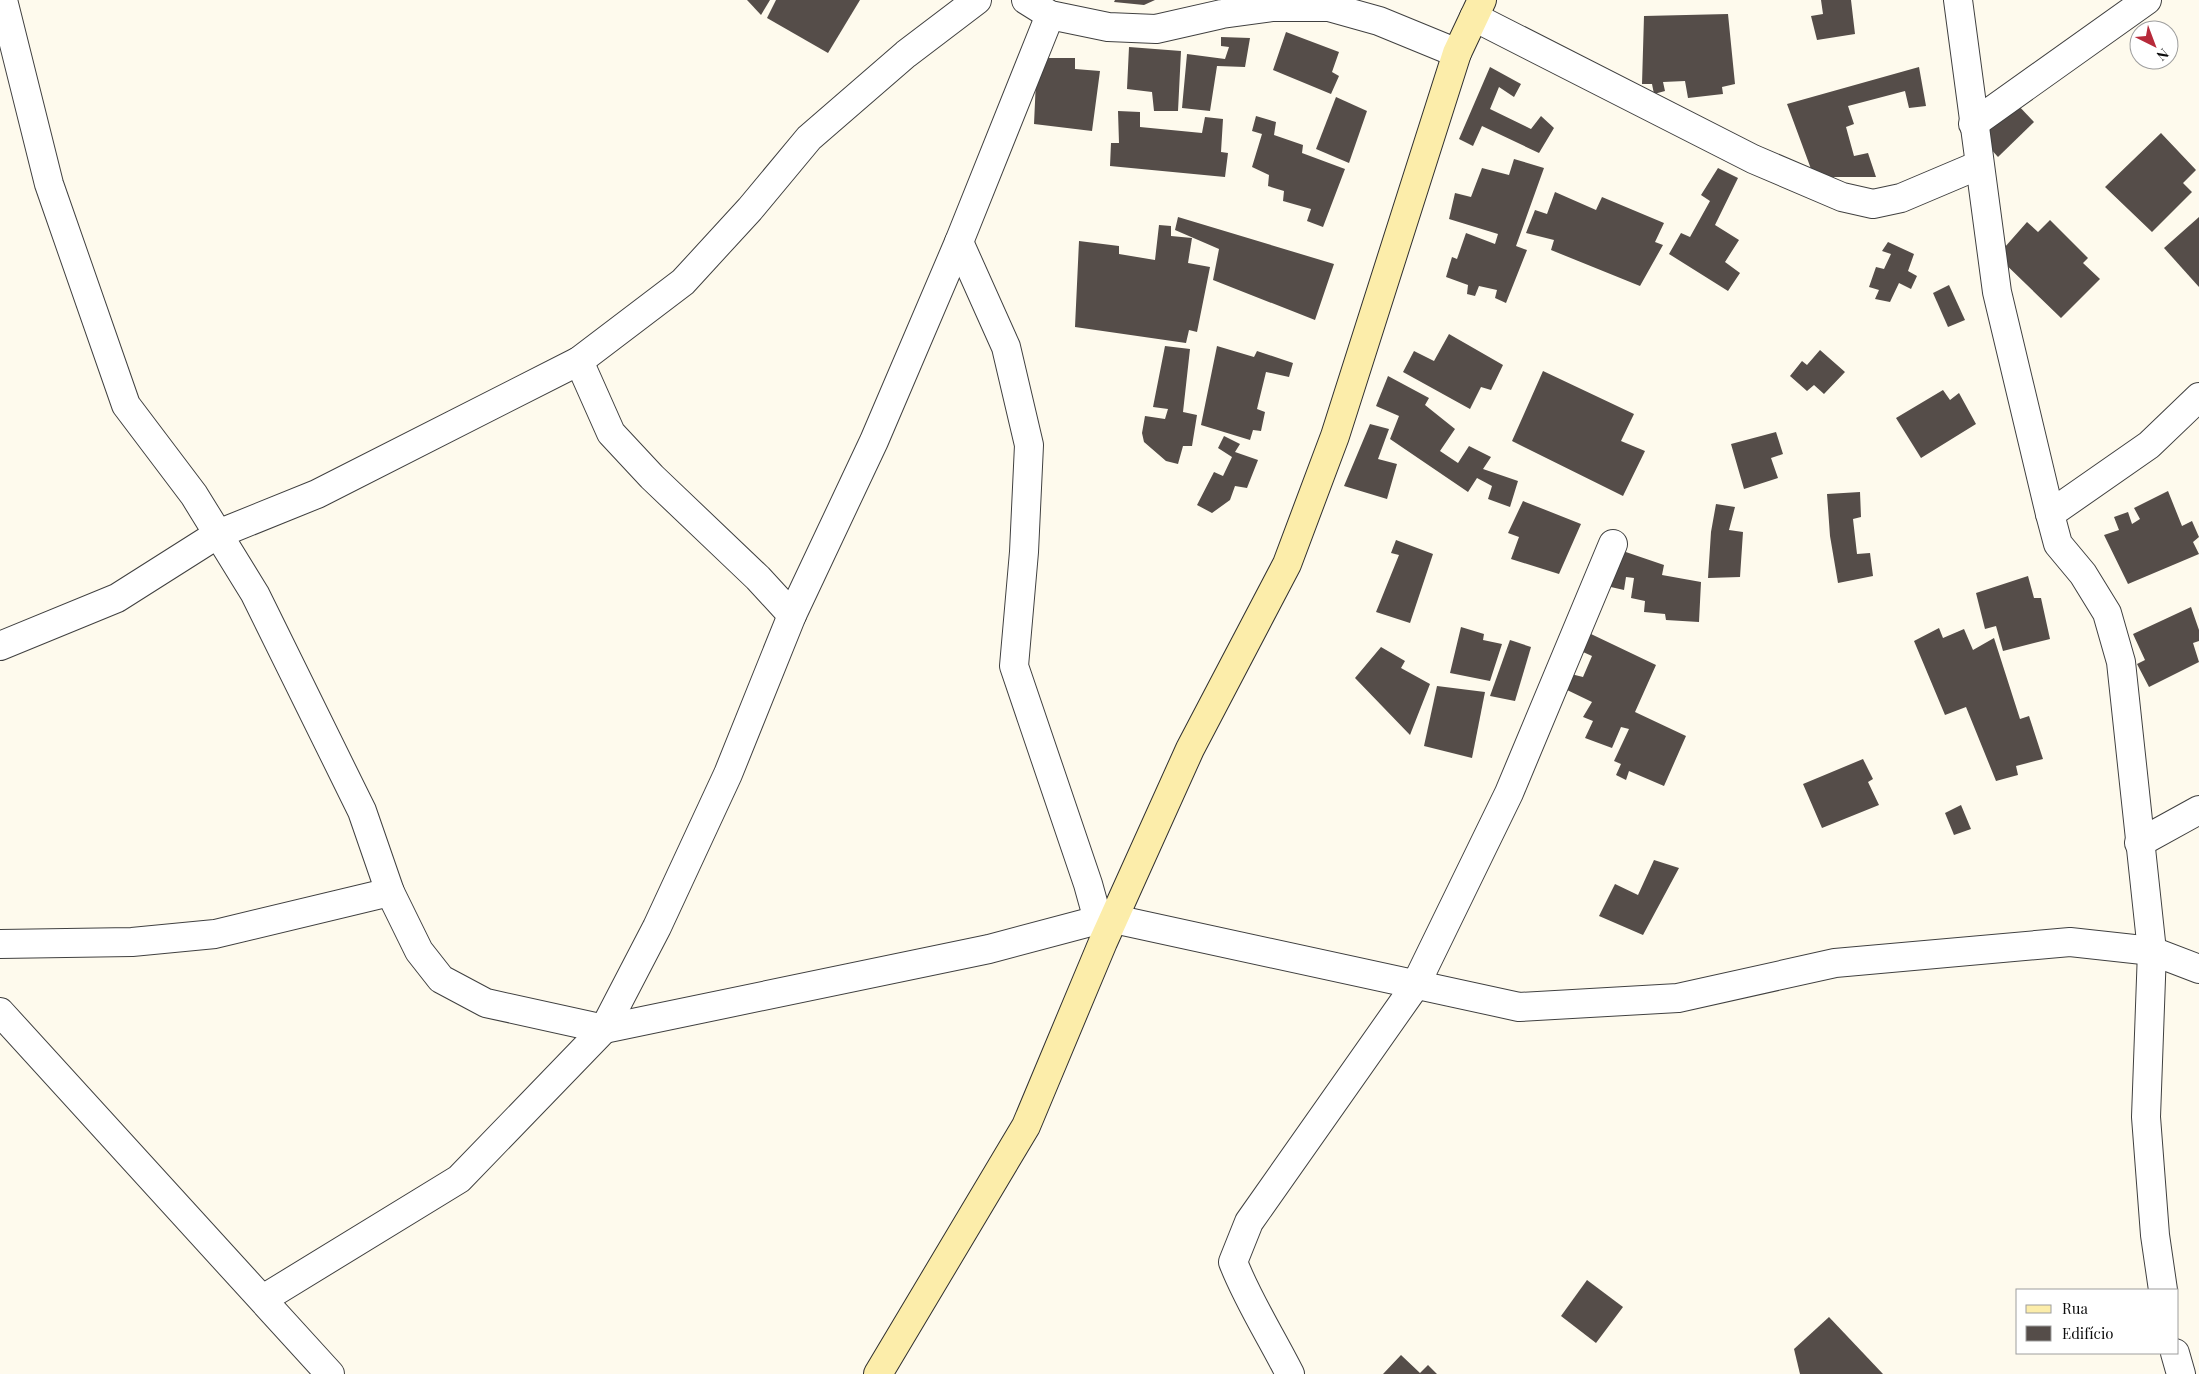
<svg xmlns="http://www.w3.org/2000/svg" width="2199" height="1374" font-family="'Playfair Display',serif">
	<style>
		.building { fill: #554d49 }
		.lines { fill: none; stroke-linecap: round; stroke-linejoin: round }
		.street-casing { stroke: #404040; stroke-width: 30 }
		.secondary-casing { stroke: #2f2f2f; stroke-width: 30 }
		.street { stroke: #fff; stroke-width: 28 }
		.secondary { stroke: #fcedaa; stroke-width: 28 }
	</style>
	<rect width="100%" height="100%" fill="#fefaed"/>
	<g class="building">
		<path d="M 747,0 L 770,0 L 761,15 Z"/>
		<path d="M 776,0 L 860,0 L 828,53 L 767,18 Z"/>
		<path d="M 1115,0 L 1155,0 L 1144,5 L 1114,2 Z"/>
		<path d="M 1821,0 L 1851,0 L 1855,34 L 1817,40 L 1811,16 L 1823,14 Z"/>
		<path d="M 1728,14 L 1735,84 L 1722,87 L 1723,94 L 1688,98 L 1685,81 L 1663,82 L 1665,91 L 1654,94 L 1652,84 L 1642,84 L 1644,16 Z"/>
		<path d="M 1286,32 L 1339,52 L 1332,72 L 1339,76 L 1331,94 L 1273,70 Z"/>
		<path d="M 1221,37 L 1250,38 L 1245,67 L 1217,66 L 1210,111 L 1182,108 L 1187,54 L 1225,59 L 1229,47 L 1221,46 Z"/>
		<path d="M 1129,47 L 1181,51 L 1178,111 L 1154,111 L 1152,92 L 1127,89 Z"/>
		<path d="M 1037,58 L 1075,58 L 1075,69 L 1100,71 L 1092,131 L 1034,124 Z"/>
		<path d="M 1490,67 L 1521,84 L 1514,97 L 1499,87 L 1490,109 L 1531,129 L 1541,116 L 1554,128 L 1539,153 L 1482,126 L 1473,146 L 1459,139 Z"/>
		<path d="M 1919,67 L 1926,106 L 1909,108 L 1905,91 L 1848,106 L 1854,124 L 1846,127 L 1854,156 L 1868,153 L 1876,177 L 1814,177 L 1787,104 Z"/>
		<path d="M 1336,97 L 1367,111 L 1349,163 L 1316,149 Z"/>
		<path d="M 2015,102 L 2034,122 L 1998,157 L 1980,137 Z"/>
		<path d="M 1118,111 L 1140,112 L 1140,127 L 1202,133 L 1205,117 L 1223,119 L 1221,152 L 1228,153 L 1225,177 L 1110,166 L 1111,143 L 1119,143 Z"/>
		<path d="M 1256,116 L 1276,122 L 1274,135 L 1303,145 L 1302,153 L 1345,169 L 1323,227 L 1307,221 L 1311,209 L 1283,201 L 1284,191 L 1268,186 L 1269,175 L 1252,167 L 1262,134 L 1252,131 Z"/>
		<path d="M 2161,133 L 2196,170 L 2183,183 L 2192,192 L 2152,232 L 2105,187 Z"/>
		<path d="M 1514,159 L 1544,168 L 1516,246 L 1527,250 L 1506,303 L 1495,298 L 1497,290 L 1479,286 L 1475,296 L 1467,294 L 1468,285 L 1446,277 L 1452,257 L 1457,259 L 1466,233 L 1495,244 L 1498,234 L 1449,219 L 1455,193 L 1471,197 L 1482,168 L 1509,175 Z"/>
		<path d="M 1718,168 L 1738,178 L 1715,225 L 1739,240 L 1725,262 L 1740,273 L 1728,291 L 1669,254 L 1681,233 L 1690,237 L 1710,201 L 1701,195 Z"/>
		<path d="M 1555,192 L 1596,210 L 1602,197 L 1664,223 L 1655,242 L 1663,245 L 1640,286 L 1551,250 L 1554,240 L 1526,233 L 1535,210 L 1547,214 Z"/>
		<path d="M 1178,217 L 1334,264 L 1315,320 L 1213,280 L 1219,249 L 1175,230 Z"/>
		<path d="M 2199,217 L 2199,287 L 2164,248 Z"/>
		<path d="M 2050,220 L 2088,258 L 2083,263 L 2100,279 L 2061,318 L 1997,256 L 2027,222 L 2038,232 Z"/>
		<path d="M 1159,225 L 1171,226 L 1171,236 L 1192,238 L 1188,263 L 1210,267 L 1197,332 L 1189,330 L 1186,343 L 1075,327 L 1079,241 L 1119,246 L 1119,254 L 1155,260 Z"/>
		<path d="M 1888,242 L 1914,254 L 1908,271 L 1917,276 L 1911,289 L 1899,283 L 1890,302 L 1875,299 L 1879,290 L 1869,287 L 1876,267 L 1884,269 L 1891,254 L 1882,251 Z"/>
		<path d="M 1949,285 L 1965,320 L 1948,327 L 1933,293 Z"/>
		<path d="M 1449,334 L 1503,365 L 1491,390 L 1481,387 L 1470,409 L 1403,372 L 1414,351 L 1434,361 Z"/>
		<path d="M 1165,346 L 1190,349 L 1183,412 L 1197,415 L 1192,446 L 1183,446 L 1178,464 L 1166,461 L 1144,442 L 1142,433 L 1145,416 L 1165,419 L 1168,409 L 1153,407 Z"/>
		<path d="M 1217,346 L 1254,357 L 1257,351 L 1293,363 L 1289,377 L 1266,372 L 1257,409 L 1265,412 L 1261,431 L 1253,430 L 1250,440 L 1201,425 Z"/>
		<path d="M 1820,350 L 1845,372 L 1824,394 L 1814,385 L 1807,391 L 1790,376 L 1802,361 L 1807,365 Z"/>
		<path d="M 1543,371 L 1634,414 L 1621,441 L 1645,451 L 1623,496 L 1512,441 Z"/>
		<path d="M 1388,376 L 1429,398 L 1425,405 L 1455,429 L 1440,451 L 1458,463 L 1469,446 L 1491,457 L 1483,469 L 1518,481 L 1510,507 L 1488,499 L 1492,486 L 1477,478 L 1468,492 L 1390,439 L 1399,416 L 1376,406 Z"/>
		<path d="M 1943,390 L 1950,400 L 1959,393 L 1976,424 L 1921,458 L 1896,418 Z"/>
		<path d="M 1370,424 L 1389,429 L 1378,459 L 1397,464 L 1387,499 L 1344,486 Z"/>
		<path d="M 1776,432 L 1783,454 L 1771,458 L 1778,478 L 1744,489 L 1731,444 Z"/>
		<path d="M 1224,436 L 1240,444 L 1235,452 L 1258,460 L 1247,488 L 1235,486 L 1230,500 L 1212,513 L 1197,505 L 1214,472 L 1223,476 L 1232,457 L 1218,448 Z"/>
		<path d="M 2168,491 L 2182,526 L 2192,521 L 2199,537 L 2193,542 L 2199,554 L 2128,584 L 2104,535 L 2119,530 L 2114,517 L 2128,512 L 2132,524 L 2140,519 L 2134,508 Z"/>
		<path d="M 1860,492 L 1861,517 L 1853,519 L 1857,554 L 1870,553 L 1873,576 L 1838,583 L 1830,536 L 1827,494 Z"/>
		<path d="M 1523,501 L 1581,524 L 1559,574 L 1511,559 L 1519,537 L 1508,533 Z"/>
		<path d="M 1716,504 L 1735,507 L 1729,530 L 1743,532 L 1740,577 L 1708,578 L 1711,532 Z"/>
		<path d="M 1396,540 L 1433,554 L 1410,623 L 1376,612 L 1399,555 L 1391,553 Z"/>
		<path d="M 1617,549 L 1664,565 L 1662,575 L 1701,582 L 1699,622 L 1666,620 L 1665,614 L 1644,612 L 1645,601 L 1631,598 L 1634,578 L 1626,577 L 1624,590 L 1602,585 Z"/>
		<path d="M 2028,576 L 2034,598 L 2041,598 L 2050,639 L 2003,651 L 1996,626 L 1985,629 L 1976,593 Z"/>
		<path d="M 2191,607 L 2199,630 L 2199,641 L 2193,643 L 2199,662 L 2149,687 L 2137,664 L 2145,660 L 2133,634 Z"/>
		<path d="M 1461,627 L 1484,634 L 1483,640 L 1502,644 L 1490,681 L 1450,673 Z"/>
		<path d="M 1939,628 L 1943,638 L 1964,629 L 1973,650 L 1994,638 L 2020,719 L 2029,716 L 2043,759 L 2016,766 L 2018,775 L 1996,781 L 1966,707 L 1945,715 L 1914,641 Z"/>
		<path d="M 1591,634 L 1656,665 L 1635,712 L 1686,736 L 1664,786 L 1629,771 L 1626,780 L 1616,775 L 1621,764 L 1614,761 L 1629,729 L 1621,727 L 1612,748 L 1585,738 L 1593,721 L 1583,717 L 1592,702 L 1565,689 L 1571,674 L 1583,677 L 1592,656 L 1583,652 Z"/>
		<path d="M 1510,640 L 1531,647 L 1515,701 L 1490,696 Z"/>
		<path d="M 1381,647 L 1405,661 L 1401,668 L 1430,684 L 1410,735 L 1355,678 Z"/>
		<path d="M 1437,686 L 1485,692 L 1472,758 L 1424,746 Z"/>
		<path d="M 1863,759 L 1873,779 L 1868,782 L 1879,805 L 1822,828 L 1803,784 Z"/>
		<path d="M 1961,805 L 1971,829 L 1954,835 L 1945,813 Z"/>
		<path d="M 1654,860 L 1679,868 L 1643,935 L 1599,916 L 1615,884 L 1638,895 Z"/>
		<path d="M 1587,1280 L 1623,1307 L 1596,1343 L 1561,1316 Z"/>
		<path d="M 1829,1317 L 1883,1374 L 1800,1374 L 1794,1349 Z"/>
		<path d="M 1401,1355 L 1420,1373 L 1428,1365 L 1437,1374 L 1383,1374 Z"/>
	</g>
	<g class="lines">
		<defs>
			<g id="street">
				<path d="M 3,0 L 49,184 L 126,405 L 194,495 L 255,594 L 362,811 L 390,892 L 419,951 L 441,979 L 486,1003 L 604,1029 L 989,949 L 1098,920 L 1114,919 L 1519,1007 L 1678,998 L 1835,963 L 2070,942 L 2152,951 L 2199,969"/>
				<path d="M 1026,0 L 1050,15 L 1108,27 L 1156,29 L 1222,14 L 1273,7 L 1329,7 L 1379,21 L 1457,53"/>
				<path d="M 1958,0 L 1997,292 L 2050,514 L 2058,544 L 2083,574 L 2107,613 L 2121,662 L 2152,951 L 2146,1117 L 2155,1235 L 2163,1290"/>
				<path d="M 1474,17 L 1753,159 L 1842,197 L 1873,204 L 1901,198 L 1979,165"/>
				<path d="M 1973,124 L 2147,0"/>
				<path d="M 959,242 L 1006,347 L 1029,445 L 1024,552 L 1014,666 L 1088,884 L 1098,920"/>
				<path d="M 579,361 L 611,433 L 652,477 L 758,578 L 792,615"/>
				<path d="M 2050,514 L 2149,445 L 2199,397"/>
				<path d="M 0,646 L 117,598 L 218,534 L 317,494 L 579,361 L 683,282 L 750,209 L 809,138 L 906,54 L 977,0"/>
				<path d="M 2139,843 L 2199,810"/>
				<path d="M 0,944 L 132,942 L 215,934 L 390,892"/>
				<path d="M 0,1012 L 330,1374"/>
				<path d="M 263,1299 L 459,1179 L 604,1029 L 657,927 L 728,774 L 792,615 L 874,441 L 959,242 L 1050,15"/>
				<path d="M 2175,1353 L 2181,1374"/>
				<path d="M 1290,1374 C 1271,1336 1248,1301 1233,1262 L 1249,1222 L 1415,986 L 1509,793 L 1613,544"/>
			</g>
			<path id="secondary" d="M 878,1374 L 1026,1126 L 1103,942 L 1190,749 L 1287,564 L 1335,436 L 1457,53 L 1482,0"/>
		</defs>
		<use href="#street" class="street-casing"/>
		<use href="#secondary" class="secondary-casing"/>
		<use href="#street" class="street"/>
		<use href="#secondary" class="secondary"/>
	</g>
	<rect x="2016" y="1289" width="162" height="65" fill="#ffffff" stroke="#9e9e9e"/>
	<rect x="2026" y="1305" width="25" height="8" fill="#fcedaa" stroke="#9e9e9e"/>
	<text x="2062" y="1314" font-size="15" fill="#0d0d0d">Rua</text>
	<rect x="2026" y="1326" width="25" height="15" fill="#554d49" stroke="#9e9e9e"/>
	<text x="2062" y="1339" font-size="15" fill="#0d0d0d">Edifício</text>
	<g transform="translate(2154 45) rotate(138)"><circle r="24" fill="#ffffff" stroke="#9e9e9e"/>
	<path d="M0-4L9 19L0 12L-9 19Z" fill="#b72a3a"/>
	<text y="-8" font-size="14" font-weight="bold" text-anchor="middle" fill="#0d0d0d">N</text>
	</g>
</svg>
